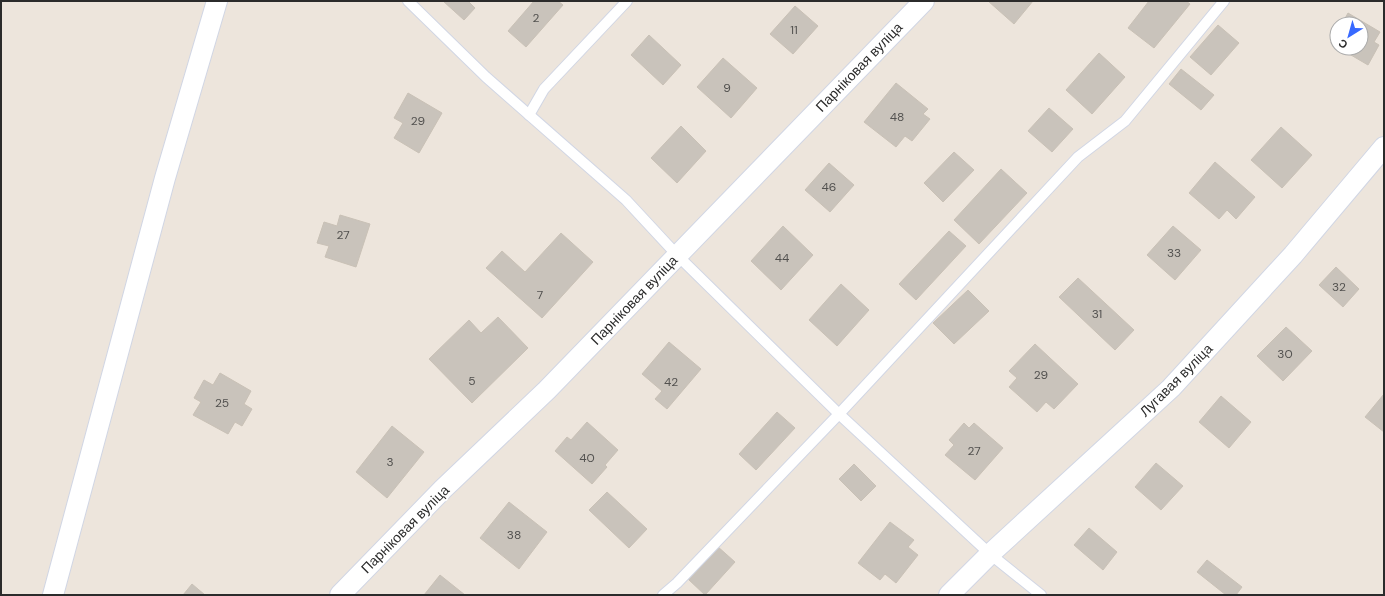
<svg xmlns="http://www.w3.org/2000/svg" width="1385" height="596" font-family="'DM Sans',sans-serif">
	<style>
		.building { fill: #c9c3bb; stroke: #c9c1b6 }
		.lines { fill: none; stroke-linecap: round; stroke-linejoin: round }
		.service-casing { stroke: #d1d6e4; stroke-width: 12 }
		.minor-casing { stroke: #d1d6e4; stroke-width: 22 }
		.service { stroke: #fff; stroke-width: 10 }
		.minor { stroke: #fff; stroke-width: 20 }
		.labels { text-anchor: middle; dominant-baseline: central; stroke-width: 3.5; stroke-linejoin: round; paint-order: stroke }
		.number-label { font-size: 12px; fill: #52514f }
		.street-label { font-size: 14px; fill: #2b2b2b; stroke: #fff }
	</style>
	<rect width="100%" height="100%" fill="#ede5dc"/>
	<g class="building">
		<path d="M 443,1 L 468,1 L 475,8 L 464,20 Z"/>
		<path d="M 534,1 L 558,1 L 563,5 L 526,47 L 508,31 Z"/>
		<path d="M 988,1 L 1033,1 L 1014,24 Z"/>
		<path d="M 1149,1 L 1186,1 L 1190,4 L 1154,48 L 1128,28 Z"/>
		<path d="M 795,6 L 818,26 L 793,54 L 770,34 Z"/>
		<path d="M 1348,13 L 1380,32 L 1374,42 L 1379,45 L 1368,65 L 1339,48 L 1361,48 L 1361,24 L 1342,24 Z"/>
		<path d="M 1218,25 L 1239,43 L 1211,75 L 1190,57 Z"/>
		<path d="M 1337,32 L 1337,47 L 1331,43 Z"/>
		<path d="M 649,35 L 681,65 L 663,85 L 631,55 Z"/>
		<path d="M 1099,53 L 1125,77 L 1092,114 L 1066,90 Z"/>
		<path d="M 723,58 L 757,88 L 731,118 L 697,87 Z"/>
		<path d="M 1181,69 L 1214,95 L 1201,110 L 1169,84 Z"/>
		<path d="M 896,83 L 928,109 L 923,114 L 930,119 L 912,141 L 905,136 L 896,147 L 864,122 Z"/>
		<path d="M 408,93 L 442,113 L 419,153 L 394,138 L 403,123 L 394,118 Z"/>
		<path d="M 1049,108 L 1073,129 L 1052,152 L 1028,131 Z"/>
		<path d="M 681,126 L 706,151 L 677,183 L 651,158 Z"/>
		<path d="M 1281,127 L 1312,155 L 1282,188 L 1251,160 Z"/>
		<path d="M 954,152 L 974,170 L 943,202 L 924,183 Z"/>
		<path d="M 1215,162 L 1255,197 L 1236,219 L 1227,210 L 1219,219 L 1189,193 Z"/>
		<path d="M 829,163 L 854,185 L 830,212 L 805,190 Z"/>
		<path d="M 1001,169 L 1027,193 L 979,244 L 954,220 Z"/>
		<path d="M 340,215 L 370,224 L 356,267 L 325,257 L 329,246 L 317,243 L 324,222 L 337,226 Z"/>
		<path d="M 783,226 L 813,255 L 781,290 L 751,261 Z"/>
		<path d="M 1173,226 L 1201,250 L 1175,280 L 1147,255 Z"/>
		<path d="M 949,231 L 966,246 L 916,300 L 899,284 Z"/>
		<path d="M 561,233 L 593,262 L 542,318 L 486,268 L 502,251 L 525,272 Z"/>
		<path d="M 1336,267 L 1359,289 L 1343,307 L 1319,285 Z"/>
		<path d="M 1078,278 L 1134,330 L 1115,350 L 1059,297 Z"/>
		<path d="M 841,284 L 869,310 L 837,346 L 809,320 Z"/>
		<path d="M 968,290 L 989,311 L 954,344 L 933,323 Z"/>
		<path d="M 498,317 L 528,348 L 472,403 L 429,359 L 469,320 L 481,333 Z"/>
		<path d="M 1286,327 L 1312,351 L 1283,381 L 1257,356 Z"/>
		<path d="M 669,342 L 701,369 L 667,409 L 655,399 L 662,391 L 642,374 Z"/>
		<path d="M 1035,344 L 1078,384 L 1054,409 L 1046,402 L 1037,412 L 1009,387 L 1017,378 L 1009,371 Z"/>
		<path d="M 220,373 L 251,391 L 244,404 L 252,409 L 242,426 L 235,422 L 228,434 L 193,415 L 201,402 L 194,398 L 204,380 L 213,385 Z"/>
		<path d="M 1384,394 L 1384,432 L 1365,417 Z"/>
		<path d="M 1221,396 L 1251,422 L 1229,448 L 1199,422 Z"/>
		<path d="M 777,412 L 795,428 L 756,470 L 739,454 Z"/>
		<path d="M 587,422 L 618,450 L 605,465 L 607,467 L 592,484 L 555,451 L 567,437 L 571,440 Z"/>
		<path d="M 964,423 L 969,428 L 974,423 L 1003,448 L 975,480 L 945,455 L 954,445 L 949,440 Z"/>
		<path d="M 392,426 L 424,452 L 387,498 L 356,472 Z"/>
		<path d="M 1156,463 L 1183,486 L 1161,510 L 1135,487 Z"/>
		<path d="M 854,464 L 876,486 L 861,501 L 839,479 Z"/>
		<path d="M 607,492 L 647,529 L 629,548 L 589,510 Z"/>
		<path d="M 509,502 L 547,532 L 519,569 L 480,538 Z"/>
		<path d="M 890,522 L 914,540 L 908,547 L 918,555 L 896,583 L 885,574 L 880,580 L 858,563 Z"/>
		<path d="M 1089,528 L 1117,552 L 1103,570 L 1074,545 Z"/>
		<path d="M 717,546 L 735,562 L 705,595 L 688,579 Z"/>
		<path d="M 1207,560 L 1242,587 L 1236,595 L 1226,595 L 1197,572 Z"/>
		<path d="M 440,575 L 465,595 L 424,595 Z"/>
		<path d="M 192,584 L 205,595 L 183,595 Z"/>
	</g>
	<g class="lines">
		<defs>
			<g id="service">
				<path d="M 408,1 L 486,77 L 626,200 L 677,255 L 839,414 L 990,554 L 1041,595"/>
				<path d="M 529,115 L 544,89 L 627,1"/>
				<path d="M 663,595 L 677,583 L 839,414 L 1078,157 L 1125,121 L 1224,1"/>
			</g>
			<g id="minor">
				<path d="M 53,595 L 165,178 L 217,1"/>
				<path d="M 340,595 L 443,489 L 547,390 L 924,1"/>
				<path d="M 949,595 L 990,554 L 1171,388 L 1293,255 L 1384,147"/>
			</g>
		</defs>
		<use href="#service" class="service-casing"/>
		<use href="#minor" class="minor-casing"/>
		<use href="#service" class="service"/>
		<use href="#minor" class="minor"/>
	</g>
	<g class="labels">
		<g class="number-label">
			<text x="536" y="18">2</text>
			<text x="794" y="30">11</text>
			<text x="727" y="88">9</text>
			<text x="897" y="117">48</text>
			<text x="418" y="121">29</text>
			<text x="829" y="187">46</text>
			<text x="343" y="235">27</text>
			<text x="1174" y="253">33</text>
			<text x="782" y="258">44</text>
			<text x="1339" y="287">32</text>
			<text x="540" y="295">7</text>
			<text x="1097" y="314">31</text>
			<text x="1285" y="354">30</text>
			<text x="1041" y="375">29</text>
			<text x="472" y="381">5</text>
			<text x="671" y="382">42</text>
			<text x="222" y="403">25</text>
			<text x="974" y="451">27</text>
			<text x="587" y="458">40</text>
			<text x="390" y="462">3</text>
			<text x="514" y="535">38</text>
		</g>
		<g class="street-label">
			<text transform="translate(859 67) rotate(-46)">Парніковая вуліца</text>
			<text transform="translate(634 300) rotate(-46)">Парніковая вуліца</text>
			<text transform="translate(1176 380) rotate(-45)">Лугавая вуліца</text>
			<text transform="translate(405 529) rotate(-45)">Парніковая вуліца</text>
		</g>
	</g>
	<rect width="1385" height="596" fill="none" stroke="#2b2b2b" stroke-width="4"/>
	<g transform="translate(1349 36) rotate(217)"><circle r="19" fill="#ffffff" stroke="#aaaaaa"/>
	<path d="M0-3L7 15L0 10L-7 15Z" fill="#3869ff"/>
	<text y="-6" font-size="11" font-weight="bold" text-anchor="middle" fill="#2b2b2b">С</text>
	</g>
</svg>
